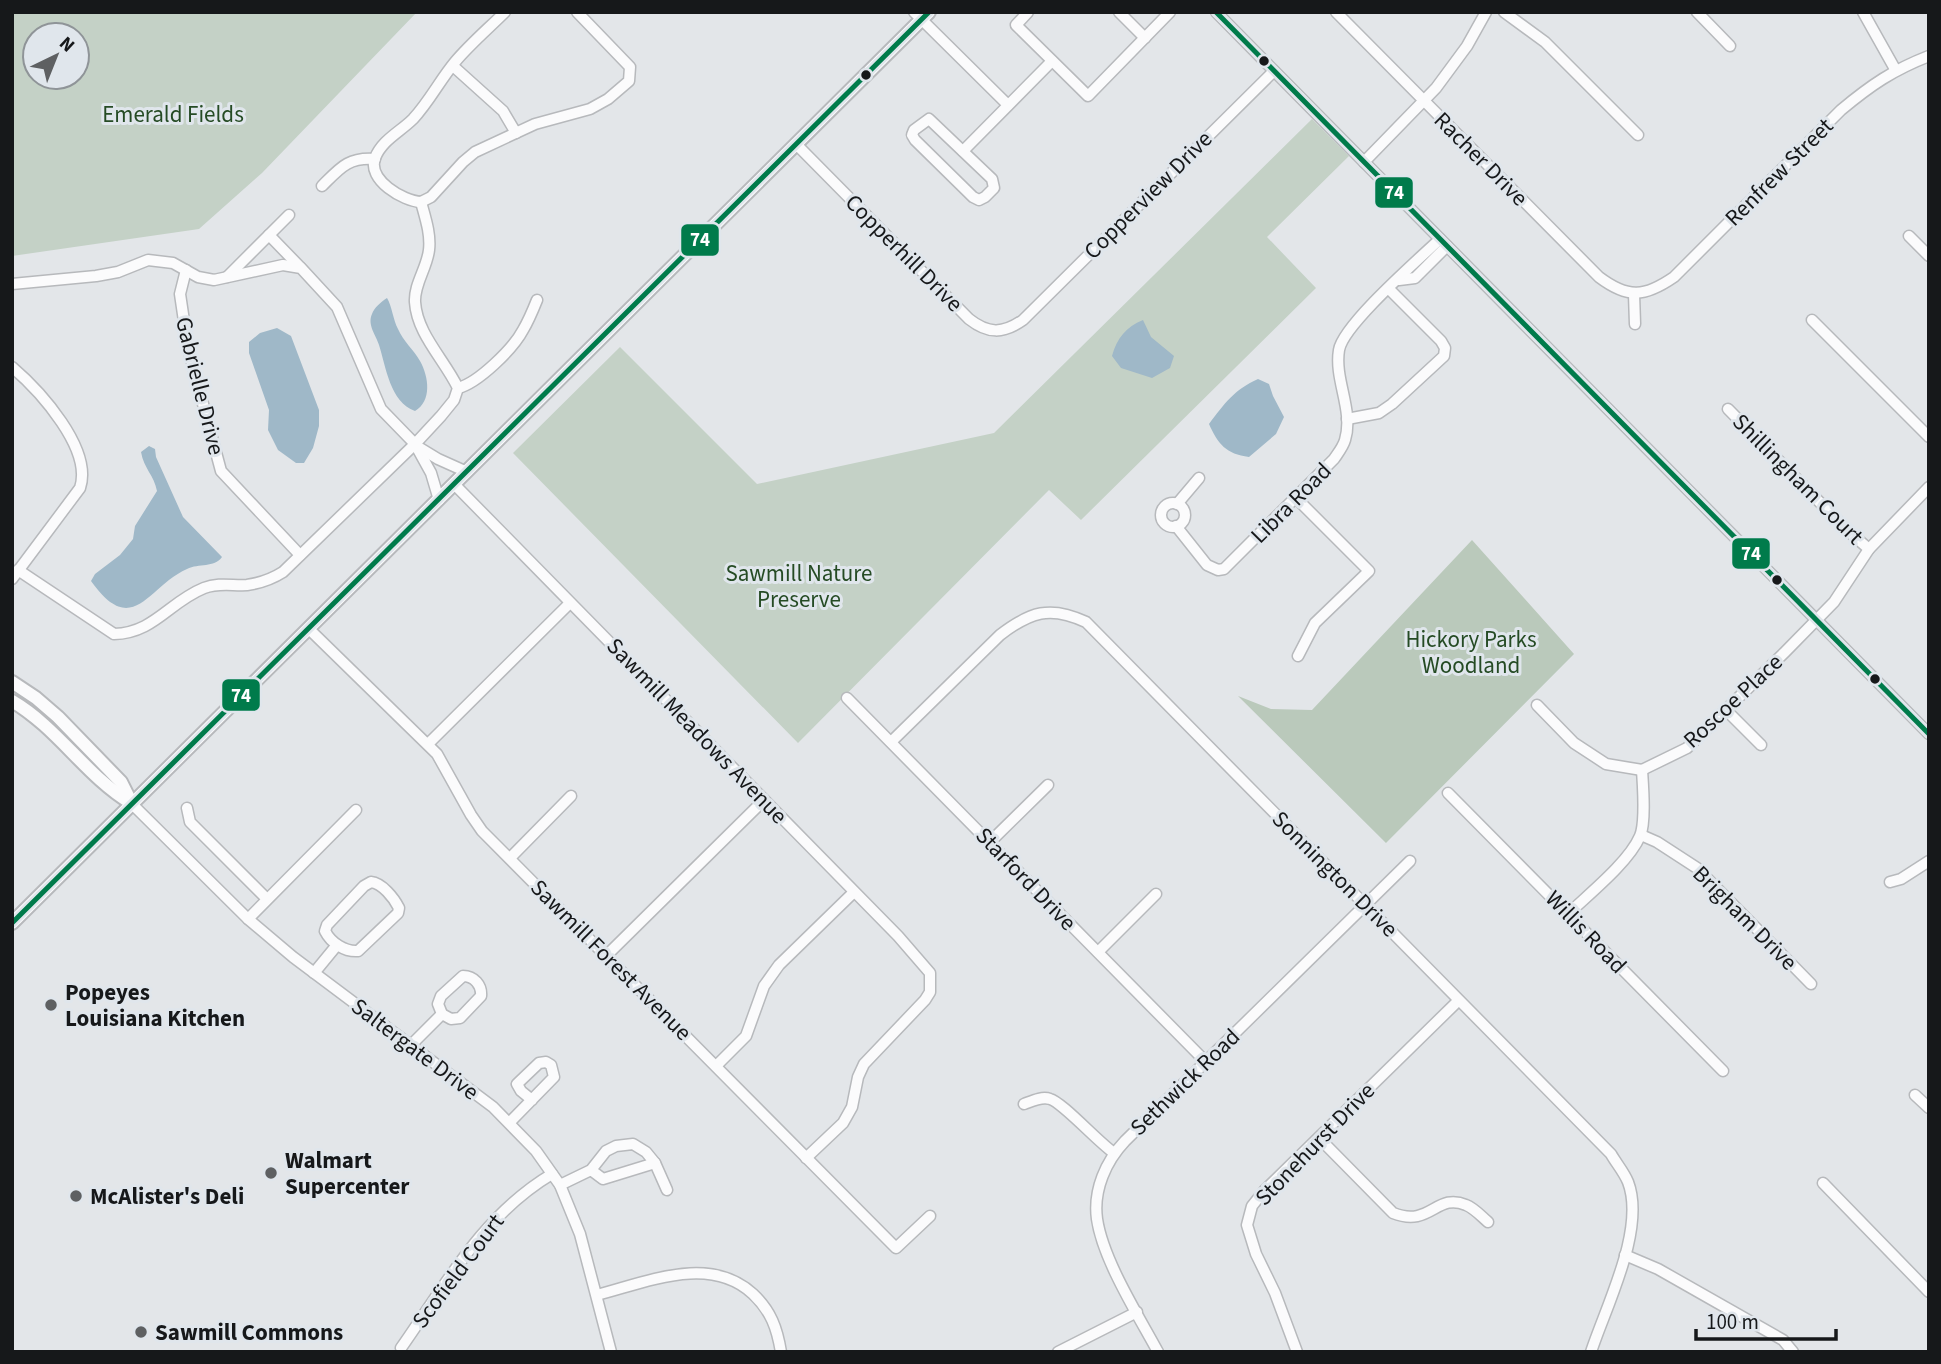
<svg xmlns="http://www.w3.org/2000/svg" width="1941" height="1364" font-family="'Source Sans 3',sans-serif">
	<style>
		.green { fill: #c4d1c6; fill-rule: evenodd }
		.forest { fill: #bac9bb }
		.water { fill: #9fb8c8 }
		.lines { fill: none; stroke-linecap: round; stroke-linejoin: round }
		.minor-casing { stroke: #b7b9bc; stroke-width: 13 }
		.major-casing { stroke: #b7b9bc; stroke-width: 16 }
		.minor { stroke: #fbfbfc; stroke-width: 10 }
		.major { stroke: #fbfbfc; stroke-width: 12 }
		.bus-1-casing { stroke: #e0e6ec; stroke-width: 10 }
		.bus-1 { stroke: #007b4b; stroke-width: 5 }
		.bus-dot { fill: #16181a; stroke: #e0e6ec; stroke-width: 2.5 }
		.poi-dot { fill: #5e6062; stroke: #e0e6ec; stroke-width: 2.5 }
		.labels { text-anchor: middle; dominant-baseline: central; stroke-width: 6; stroke-linejoin: round; paint-order: stroke }
		.park-label { font-size: 23px; fill: #254b24; stroke: #e0e6ec }
		.street-label { font-size: 23px; fill: #16181a; stroke: #e0e6ec }
		.poi-label { font-size: 23px; font-weight: bold; fill: #16181a; stroke: #e0e6ec; text-anchor: start }
		.line-badge { stroke: #e0e6ec; stroke-width: 2.5 }
		.badge-label { font-size: 19px; text-anchor: middle; font-weight: bold; fill: #fff }
	</style>
	<rect width="100%" height="100%" fill="#e3e6e9"/>
	<g class="green">
		<path d="M 12,12 L 417,12 L 262,173 L 199,229 L 12,256 ZM 35,35 L 77,35 L 77,77 L 35,77 Z"/>
		<path d="M 1312,119 L 1349,156 L 1267,237 L 1316,288 L 1081,520 L 1049,490 L 798,743 L 513,453 L 620,347 L 757,484 L 994,433 Z"/>
	</g>
	<path class="forest" d="M 1472,540 L 1574,654 L 1386,843 L 1238,696 L 1271,709 L 1312,710 Z"/>
	<g class="water">
		<path d="M 387,298 C 392,306 393,320 398,329 C 403,341 414,350 420,361 C 429,377 432,401 415,411 C 390,402 386,367 379,345 C 376,335 367,325 372,314 C 374,308 381,302 387,298 Z"/>
		<path d="M 1143,320 L 1151,337 L 1174,356 L 1170,368 L 1152,378 L 1121,368 L 1112,356 C 1117,338 1126,327 1143,320 Z"/>
		<path d="M 277,328 L 291,336 L 319,410 L 319,426 L 313,448 L 304,463 L 296,463 L 278,450 L 268,430 L 269,410 L 249,353 L 249,342 L 260,333 Z"/>
		<path d="M 1258,379 L 1269,384 L 1273,396 L 1284,417 L 1276,434 L 1249,457 C 1226,454 1218,444 1209,424 C 1224,404 1235,389 1258,379 Z"/>
		<path d="M 149,446 L 155,449 L 156,457 L 183,517 L 222,557 C 214,568 199,563 187,569 C 148,586 133,640 91,581 L 95,574 L 120,555 L 133,539 L 135,526 L 157,491 C 154,475 144,469 141,452 Z"/>
	</g>
	<g class="lines">
		<defs>
			<g id="minor">
				<path d="M 914,12 L 1008,105"/>
				<path d="M 1028,12 L 1016,25 L 1088,96 L 1170,12"/>
				<path d="M 1119,12 L 1145,38"/>
				<path d="M 1216,12 L 1929,734"/>
				<path d="M 1336,12 L 1599,277 C 1628,299 1645,297 1674,277 L 1841,110 C 1871,85 1893,70 1929,56"/>
				<path d="M 1504,12 L 1545,42 L 1638,135"/>
				<path d="M 1697,12 L 1730,46"/>
				<path d="M 1863,12 L 1895,69"/>
				<path d="M 453,66 L 503,111 L 516,133"/>
				<path d="M 929,119 L 992,179 L 994,188 L 985,197 L 979,200 L 973,197 L 915,140 L 912,135 L 914,130 Z"/>
				<path d="M 796,144 L 969,319 C 988,334 1003,334 1023,320 L 1274,71"/>
				<path d="M 963,151 L 1052,61"/>
				<path d="M 1364,162 L 1436,88 L 1467,46 L 1486,12"/>
				<path d="M 322,186 C 340,168 348,157 375,159"/>
				<path d="M 421,202 L 431,197 L 463,162 L 475,152 L 535,124 L 590,109 L 608,99 L 629,81 L 630,67 L 577,12"/>
				<path d="M 421,202 C 403,201 367,180 375,158 C 382,140 400,132 413,119 C 429,102 440,80 455,62 C 470,44 489,28 505,12"/>
				<path d="M 269,235 L 300,267"/>
				<path d="M 1909,236 L 1929,256"/>
				<path d="M 186,270 L 180,294 L 188,348 L 221,471 L 300,555"/>
				<path d="M 227,277 L 289,215"/>
				<path d="M 1399,280 L 1415,278 L 1447,246"/>
				<path d="M 12,284 L 96,276 L 118,272 L 148,260 L 173,263 L 198,277 L 214,280 L 283,265 L 301,268 L 337,307 L 381,409 L 415,444 L 431,473 L 439,500"/>
				<path d="M 1634,294 L 1635,324"/>
				<path d="M 1812,320 L 1929,437"/>
				<path d="M 12,367 C 40,391 93,449 80,488 L 12,579"/>
				<path d="M 458,388 C 478,383 513,349 523,330 C 529,320 533,310 537,300"/>
				<path d="M 1728,409 L 1848,531 L 1869,549"/>
				<path d="M 1347,419 L 1379,413 L 1392,404 L 1444,356 L 1445,348 L 1441,341 L 1389,289"/>
				<path d="M 415,445 L 438,459 L 467,472"/>
				<path d="M 455,485 L 898,936 L 930,973 L 930,992 L 925,1000 L 864,1064 L 858,1077 L 852,1107 L 843,1123 L 806,1158"/>
				<path d="M 1296,498 L 1369,571 L 1315,623 L 1298,656"/>
				<circle cx="1173" cy="515" r="12"/>
				<path d="M 1177,504 L 1199,478"/>
				<path d="M 1176,526 L 1207,565 L 1218,570 L 1224,569 L 1334,459 C 1338,453 1343,447 1345,440 C 1354,410 1334,380 1339,350 C 1343,325 1419,259 1440,239"/>
				<path d="M 18,570 L 114,634 C 154,633 169,602 204,588 C 219,582 233,586 247,585 C 261,583 272,579 283,572 L 415,444 L 441,416 L 454,400 L 458,388 C 444,359 417,334 415,302 C 414,284 427,268 429,250 C 431,234 425,217 421,202"/>
				<path d="M 309,629 L 437,754 L 471,815 L 482,831 L 896,1248 L 930,1216"/>
				<path d="M 847,698 L 1205,1061"/>
				<path d="M 1537,705 L 1574,743 L 1606,764 L 1642,770"/>
				<path d="M 1726,710 L 1761,745"/>
				<path d="M 891,742 L 1000,635 C 1030,612 1050,605 1086,622 L 1611,1154 C 1616,1163 1624,1172 1628,1182 C 1646,1229 1606,1306 1591,1352"/>
				<path d="M 428,744 L 570,603"/>
				<path d="M 1642,770 L 1687,748 L 1785,652 L 1834,602 L 1869,549 L 1929,487"/>
				<path d="M 1448,793 L 1723,1071"/>
				<path d="M 132,804 L 248,919 L 293,957 L 493,1107 L 536,1151 L 560,1185 L 580,1234 L 611,1352"/>
				<path d="M 187,808 L 190,822 L 267,899"/>
				<path d="M 1641,835 L 1657,842 L 1697,868 L 1811,984"/>
				<path d="M 990,842 L 1048,785"/>
				<path d="M 510,858 L 571,796"/>
				<path d="M 371,882 C 382,883 394,898 399,908 L 398,913 L 358,951 C 345,952 331,943 325,931 L 327,925 L 364,886 Z"/>
				<path d="M 1890,882 L 1901,879 L 1929,861"/>
				<path d="M 1568,914 C 1589,894 1629,862 1640,836 C 1646,822 1643,786 1642,770"/>
				<path d="M 248,919 L 356,810"/>
				<path d="M 1098,952 L 1156,894"/>
				<path d="M 607,955 L 764,800"/>
				<path d="M 314,973 L 337,945"/>
				<path d="M 463,976 C 474,976 482,985 481,996 L 460,1018 L 451,1019 L 442,1014 L 438,1004 L 441,996 Z"/>
				<path d="M 411,1045 L 442,1014"/>
				<path d="M 716,1066 L 746,1036 L 764,986 L 779,965 L 854,892"/>
				<path d="M 1915,1095 L 1929,1108"/>
				<path d="M 1024,1104 C 1032,1101 1042,1096 1050,1099 C 1062,1102 1098,1142 1114,1153"/>
				<path d="M 510,1122 L 554,1077 L 551,1065 L 546,1062 L 539,1063 L 517,1084 L 521,1091 L 532,1100"/>
				<path d="M 1319,1138 L 1393,1213 C 1431,1228 1436,1192 1466,1205 C 1474,1208 1481,1216 1488,1222"/>
				<path d="M 655,1163 L 667,1190"/>
				<path d="M 1823,1183 L 1929,1292"/>
				<path d="M 560,1185 L 591,1170 L 606,1151 L 616,1146 L 633,1144 L 646,1152 L 655,1163 L 603,1179 L 591,1170"/>
				<path d="M 1625,1255 L 1658,1269 L 1783,1340 L 1793,1352"/>
				<path d="M 597,1295 C 647,1282 710,1254 753,1294 C 771,1311 777,1328 781,1352"/>
				<path d="M 401,1348 C 446,1284 483,1215 552,1174"/>
				<path d="M 1058,1352 L 1137,1312"/>
				<path d="M 1158,1352 C 1138,1315 1103,1260 1097,1219 C 1093,1190 1106,1161 1125,1141 L 1410,861"/>
				<path d="M 1297,1352 L 1275,1293 L 1256,1254 L 1247,1225 L 1252,1206 L 1264,1191 L 1458,1001"/>
			</g>
			<g id="major">
				<path d="M 12,682 L 36,698 L 58,717 L 121,782 L 132,804"/>
				<path d="M 12,701 C 58,728 86,776 131,803"/>
				<path d="M 12,923 L 929,12"/>
			</g>
		</defs>
		<use href="#minor" class="minor-casing"/>
		<use href="#major" class="major-casing"/>
		<use href="#minor" class="minor"/>
		<use href="#major" class="major"/>
		<defs>
			<g id="bus-1">
				<path d="M 1216,12 L 1929,734"/>
				<path d="M 12,923 L 929,12"/>
			</g>
		</defs>
		<use href="#bus-1" class="bus-1-casing"/>
		<use href="#bus-1" class="bus-1"/>
	</g>
	<g class="bus-dot">
		<circle cx="1264" cy="61" r="6"/>
		<circle cx="866" cy="75" r="6"/>
		<circle cx="1777" cy="580" r="6"/>
		<circle cx="1875" cy="679" r="6"/>
	</g>
	<g class="poi-dot">
		<circle cx="51" cy="1005" r="7"/>
		<circle cx="271" cy="1173" r="7"/>
		<circle cx="76" cy="1196" r="7"/>
		<circle cx="141" cy="1332" r="7"/>
	</g>
	<g class="labels">
		<g class="park-label">
			<text x="173" y="114">Emerald Fields</text>
			<text x="799" y="573">Sawmill Nature<tspan x="799" dy="26">Preserve</tspan></text>
			<text x="1471" y="639">Hickory Parks<tspan x="1471" dy="26">Woodland</tspan></text>
		</g>
		<g class="street-label">
			<text transform="translate(1481 159) rotate(45)">Racher Drive</text>
			<text transform="translate(1779 172) rotate(-45)">Renfrew Street</text>
			<text transform="translate(1148 195) rotate(-45)">Copperview Drive</text>
			<text transform="translate(904 253) rotate(45)">Copperhill Drive</text>
			<text transform="translate(200 386) rotate(76)">Gabrielle Drive</text>
			<text transform="translate(1798 479) rotate(45)">Shillingham Court</text>
			<text transform="translate(1291 503) rotate(-45)">Libra Road</text>
			<text transform="translate(1733 701) rotate(-43)">Roscoe Place</text>
			<text transform="translate(697 731) rotate(46)">Sawmill Meadows Avenue</text>
			<text transform="translate(1335 874) rotate(45)">Sonnington Drive</text>
			<text transform="translate(1026 879) rotate(46)">Starford Drive</text>
			<text transform="translate(1745 918) rotate(45)">Brigham Drive</text>
			<text transform="translate(1586 932) rotate(46)">Willis Road</text>
			<text transform="translate(611 960) rotate(45)">Sawmill Forest Avenue</text>
			<text transform="translate(415 1049) rotate(37)">Saltergate Drive</text>
			<text transform="translate(1185 1082) rotate(-44)">Sethwick Road</text>
			<text transform="translate(1315 1144) rotate(-46)">Stonehurst Drive</text>
			<text transform="translate(458 1271) rotate(-53)">Scofield Court</text>
		</g>
		<g class="poi-label">
			<text x="65" y="992">Popeyes<tspan x="65" dy="26">Louisiana Kitchen</tspan></text>
			<text x="285" y="1160">Walmart<tspan x="285" dy="26">Supercenter</tspan></text>
			<text x="90" y="1196">McAlister's Deli</text>
			<text x="155" y="1332">Sawmill Commons</text>
		</g>
	</g>
	<g class="line-badge">
		<rect x="1374" y="176" width="40" height="33" rx="7" fill="#007b4b"/>
		<rect x="680" y="223" width="40" height="34" rx="7" fill="#007b4b"/>
		<rect x="1731" y="537" width="40" height="33" rx="7" fill="#007b4b"/>
		<rect x="221" y="678" width="40" height="34" rx="7" fill="#007b4b"/>
	</g>
	<g class="badge-label">
		<text x="1394" y="199">74</text>
		<text x="700" y="246">74</text>
		<text x="1751" y="560">74</text>
		<text x="241" y="702">74</text>
	</g>
	<rect width="1941" height="1364" fill="none" stroke="#16181a" stroke-width="28"/>
	<g transform="translate(56 56) rotate(43)"><circle r="33" fill="#e0e6ec" stroke="#8f9498" stroke-width="2"/>
	<path d="M0-5L12 26L0 18L-12 26Z" fill="#5e6062"/>
	<text y="-10" font-size="19" font-weight="bold" text-anchor="middle" fill="#16181a">N</text>
	</g>
	<path d="M1696 1329v10h140v-10" fill="none" stroke="#16181a" stroke-width="3.5"/>
	<text x="1706" y="1329" font-size="21" fill="#16181a" stroke="#e0e6ec" stroke-width="5" paint-order="stroke">100 m</text>
</svg>
